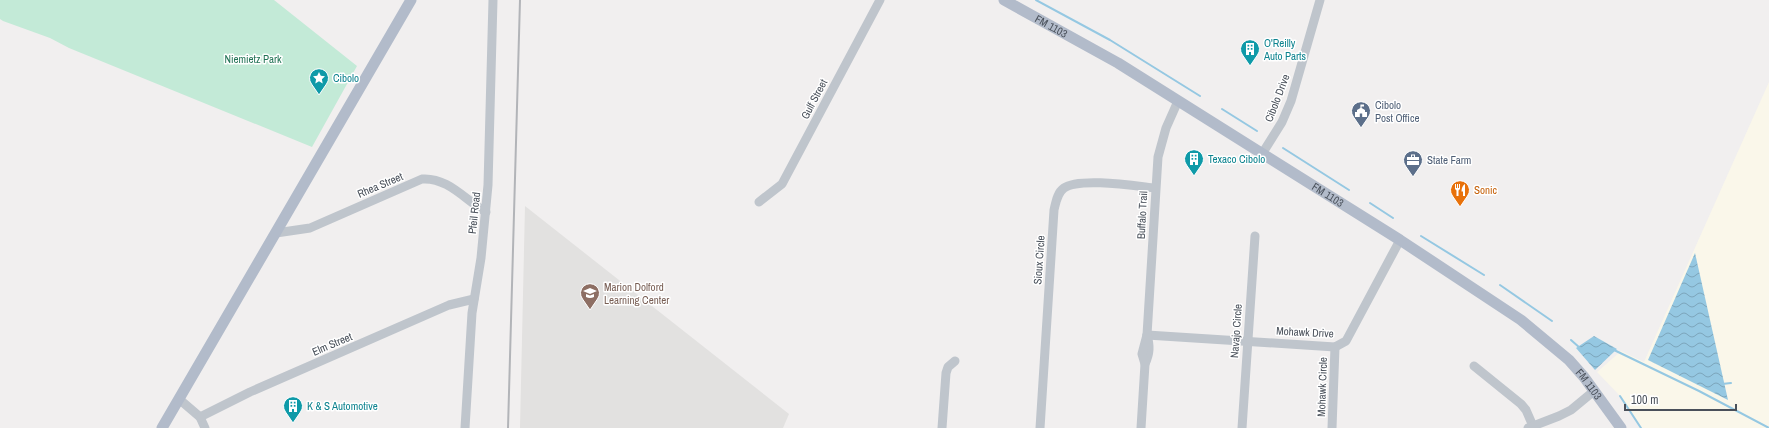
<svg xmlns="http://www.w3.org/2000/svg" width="1769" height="428" font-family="'Archivo Narrow',sans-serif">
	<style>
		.commercial { fill: #faf7ea }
		.education { fill: #e2e1e0 }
		.green { fill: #c3ead7 }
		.water { fill: url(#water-waves) }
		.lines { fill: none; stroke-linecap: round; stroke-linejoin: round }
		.stream { stroke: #95c8e2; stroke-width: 2 }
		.minor { stroke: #bfc5cc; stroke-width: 9 }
		.major { stroke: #b2bbca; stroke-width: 11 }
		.rail { stroke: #b2b4b8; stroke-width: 2 }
		.labels { text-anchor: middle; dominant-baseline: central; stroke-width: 3; stroke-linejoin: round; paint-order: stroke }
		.street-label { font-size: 11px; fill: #49505a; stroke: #fff }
		.culture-label { font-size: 11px; fill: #0d838f; stroke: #fff; text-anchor: start }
		.park-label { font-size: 11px; fill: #227355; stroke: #fff }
		.service-label { font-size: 11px; fill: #4e5e75; stroke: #fff; text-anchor: start }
		.food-label { font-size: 11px; fill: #c56008; stroke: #fff; text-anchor: start }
		.education-label { font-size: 11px; fill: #785e54; stroke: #fff; text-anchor: start }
	</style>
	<defs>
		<pattern id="water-waves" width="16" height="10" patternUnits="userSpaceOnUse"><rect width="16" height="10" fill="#95c8e2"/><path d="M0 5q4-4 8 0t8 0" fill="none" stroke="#7ca5ba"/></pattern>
	</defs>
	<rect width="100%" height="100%" fill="#f1efef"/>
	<path class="commercial" d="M 1769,82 L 1769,428 L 1640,428 L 1620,396 L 1597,372 L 1621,351 L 1644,362 Z"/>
	<path class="education" d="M 525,206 L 789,414 L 783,428 L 520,428 Z"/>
	<path class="green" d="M 0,0 L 274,0 L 357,66 L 312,147 L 69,48 L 50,38 L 3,21 L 0,19 Z"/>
	<g class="water">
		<path d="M 1695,253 L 1728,400 L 1648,360 Z"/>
		<path d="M 1594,336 L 1617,349 L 1595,370 L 1576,348 Z"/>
	</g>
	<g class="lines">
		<g class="stream">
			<path d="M 1036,0 L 1110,40 L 1200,96"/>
			<path d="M 1222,109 L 1257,131"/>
			<path d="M 1283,148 L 1349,190"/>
			<path d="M 1370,203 L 1393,218"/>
			<path d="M 1421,236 L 1484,275"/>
			<path d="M 1500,285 L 1552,321"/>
			<path d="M 1571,340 L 1580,348"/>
			<path d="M 1614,350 L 1699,391 L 1769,428"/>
			<path d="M 1722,384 L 1731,383"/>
			<path d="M 1620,396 L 1641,428"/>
		</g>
		<g class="minor">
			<path d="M 1262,154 L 1282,122 L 1291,101 L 1320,0"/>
			<path d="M 759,202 L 782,184 L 880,0"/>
			<path d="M 276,233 L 310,228 L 422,179 C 448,177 466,201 486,212"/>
			<path d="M 1147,335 L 1335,347 L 1346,341 L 1400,240"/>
			<path d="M 1145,364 C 1150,353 1150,346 1147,335"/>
			<path d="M 1474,366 L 1521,404 L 1526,410 L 1533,426"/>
			<path d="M 179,399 L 200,417 L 205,428"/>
			<path d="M 200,417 L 250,392 L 449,305 L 474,299"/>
			<path d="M 465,428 L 472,313 L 481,258 L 488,185 L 493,0"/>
			<path d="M 942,428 L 946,373 L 948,367 L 955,361"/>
			<path d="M 1040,428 L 1054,210 C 1056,202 1057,193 1064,188 C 1079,177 1136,186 1155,188"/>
			<path d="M 1141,428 L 1145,364 L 1142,354 L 1147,335 L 1158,157 L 1166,128 L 1178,101"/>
			<path d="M 1242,428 L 1255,236"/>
			<path d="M 1332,428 L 1335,347"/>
			<path d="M 1528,428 L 1559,416 L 1571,410 L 1594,391"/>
		</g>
		<g class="major">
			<path id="s1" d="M 1004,0 L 1118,63 L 1400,240 L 1521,320 L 1569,360 L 1584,377 L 1621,428"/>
			<path d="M 162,428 L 411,0"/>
		</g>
		<path class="rail" d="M 508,428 L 520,0"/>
	</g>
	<defs>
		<symbol id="building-pin" viewBox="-11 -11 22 30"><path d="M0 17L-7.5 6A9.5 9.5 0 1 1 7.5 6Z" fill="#0f9aa8" stroke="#fff"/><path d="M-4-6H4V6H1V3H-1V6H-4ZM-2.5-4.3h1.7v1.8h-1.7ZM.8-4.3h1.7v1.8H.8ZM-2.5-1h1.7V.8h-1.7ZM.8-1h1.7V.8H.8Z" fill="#fff"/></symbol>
		<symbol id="sight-pin" viewBox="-11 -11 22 30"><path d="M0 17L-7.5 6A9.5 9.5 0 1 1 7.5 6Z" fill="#0f9aa8" stroke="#fff"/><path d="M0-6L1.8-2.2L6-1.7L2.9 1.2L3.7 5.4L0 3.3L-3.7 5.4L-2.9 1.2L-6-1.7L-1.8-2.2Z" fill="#fff"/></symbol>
		<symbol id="civic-pin" viewBox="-11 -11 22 30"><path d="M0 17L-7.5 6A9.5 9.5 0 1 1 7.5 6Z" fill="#5c6f8a" stroke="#fff"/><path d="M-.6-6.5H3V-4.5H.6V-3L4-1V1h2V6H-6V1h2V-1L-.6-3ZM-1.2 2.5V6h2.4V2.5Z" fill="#fff"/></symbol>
		<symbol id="office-pin" viewBox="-11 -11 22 30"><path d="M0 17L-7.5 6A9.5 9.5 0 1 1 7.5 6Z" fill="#5c6f8a" stroke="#fff"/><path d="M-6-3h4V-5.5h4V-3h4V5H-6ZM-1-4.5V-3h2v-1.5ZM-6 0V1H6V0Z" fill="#fff"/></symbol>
		<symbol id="restaurant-pin" viewBox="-11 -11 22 30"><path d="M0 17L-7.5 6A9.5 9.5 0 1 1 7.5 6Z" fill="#e8710a" stroke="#fff"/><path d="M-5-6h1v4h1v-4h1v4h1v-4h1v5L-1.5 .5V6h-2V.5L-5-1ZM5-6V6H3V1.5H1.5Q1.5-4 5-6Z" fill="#fff"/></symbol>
		<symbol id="school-pin" viewBox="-11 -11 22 30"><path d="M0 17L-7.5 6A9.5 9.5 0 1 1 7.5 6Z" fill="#8d6e63" stroke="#fff"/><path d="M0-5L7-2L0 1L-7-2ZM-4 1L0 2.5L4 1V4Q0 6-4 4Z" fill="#fff"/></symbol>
	</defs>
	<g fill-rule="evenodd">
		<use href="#building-pin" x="1239" y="38" width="22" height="30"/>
		<use href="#sight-pin" x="308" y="67" width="22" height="30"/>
		<use href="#civic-pin" x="1350" y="100" width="22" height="30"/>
		<use href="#building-pin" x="1183" y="148" width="22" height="30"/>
		<use href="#office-pin" x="1402" y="149" width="22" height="30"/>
		<use href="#restaurant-pin" x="1449" y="179" width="22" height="30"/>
		<use href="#school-pin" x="579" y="282" width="22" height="30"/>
		<use href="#building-pin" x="282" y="395" width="22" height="30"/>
	</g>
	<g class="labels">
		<g class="street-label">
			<text stroke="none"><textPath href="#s1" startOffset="54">FM 1103</textPath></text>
			<text transform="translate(1277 98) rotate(-69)">Cibolo Drive</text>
			<text transform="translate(814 99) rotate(-62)">Gulf Street</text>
			<text transform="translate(380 185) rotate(-23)">Rhea Street</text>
			<text stroke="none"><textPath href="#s1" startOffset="378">FM 1103</textPath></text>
			<text transform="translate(474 213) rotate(-84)">Pfeil Road</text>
			<text transform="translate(1142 215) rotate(-87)">Buffalo Trail</text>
			<text transform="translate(1039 260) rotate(-86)">Sioux Circle</text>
			<text transform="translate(1236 331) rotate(-86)">Navajo Circle</text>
			<text transform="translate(1305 332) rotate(3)">Mohawk Drive</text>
			<text transform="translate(332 344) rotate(-23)">Elm Street</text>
			<text stroke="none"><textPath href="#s1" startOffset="702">FM 1103</textPath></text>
			<text transform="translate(1322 387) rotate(-88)">Mohawk Circle</text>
		</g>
		<g class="culture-label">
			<text x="1264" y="43">O'Reilly<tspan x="1264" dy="13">Auto Parts</tspan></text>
			<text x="333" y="78">Cibolo</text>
			<text x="1208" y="159">Texaco Cibolo</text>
			<text x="307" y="406">K &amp; S Automotive</text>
		</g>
		<g class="park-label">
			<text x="253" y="59">Niemietz Park</text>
		</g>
		<g class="service-label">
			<text x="1375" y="105">Cibolo<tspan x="1375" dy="13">Post Office</tspan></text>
			<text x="1427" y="160">State Farm</text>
		</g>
		<g class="food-label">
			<text x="1474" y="190">Sonic</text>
		</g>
		<g class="education-label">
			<text x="604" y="287">Marion Dolford<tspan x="604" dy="13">Learning Center</tspan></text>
		</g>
	</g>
	<path d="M1625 404v6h111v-6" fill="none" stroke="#49505a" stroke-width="2"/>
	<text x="1631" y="404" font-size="12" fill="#49505a" stroke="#ffffff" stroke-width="3" paint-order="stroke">100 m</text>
</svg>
